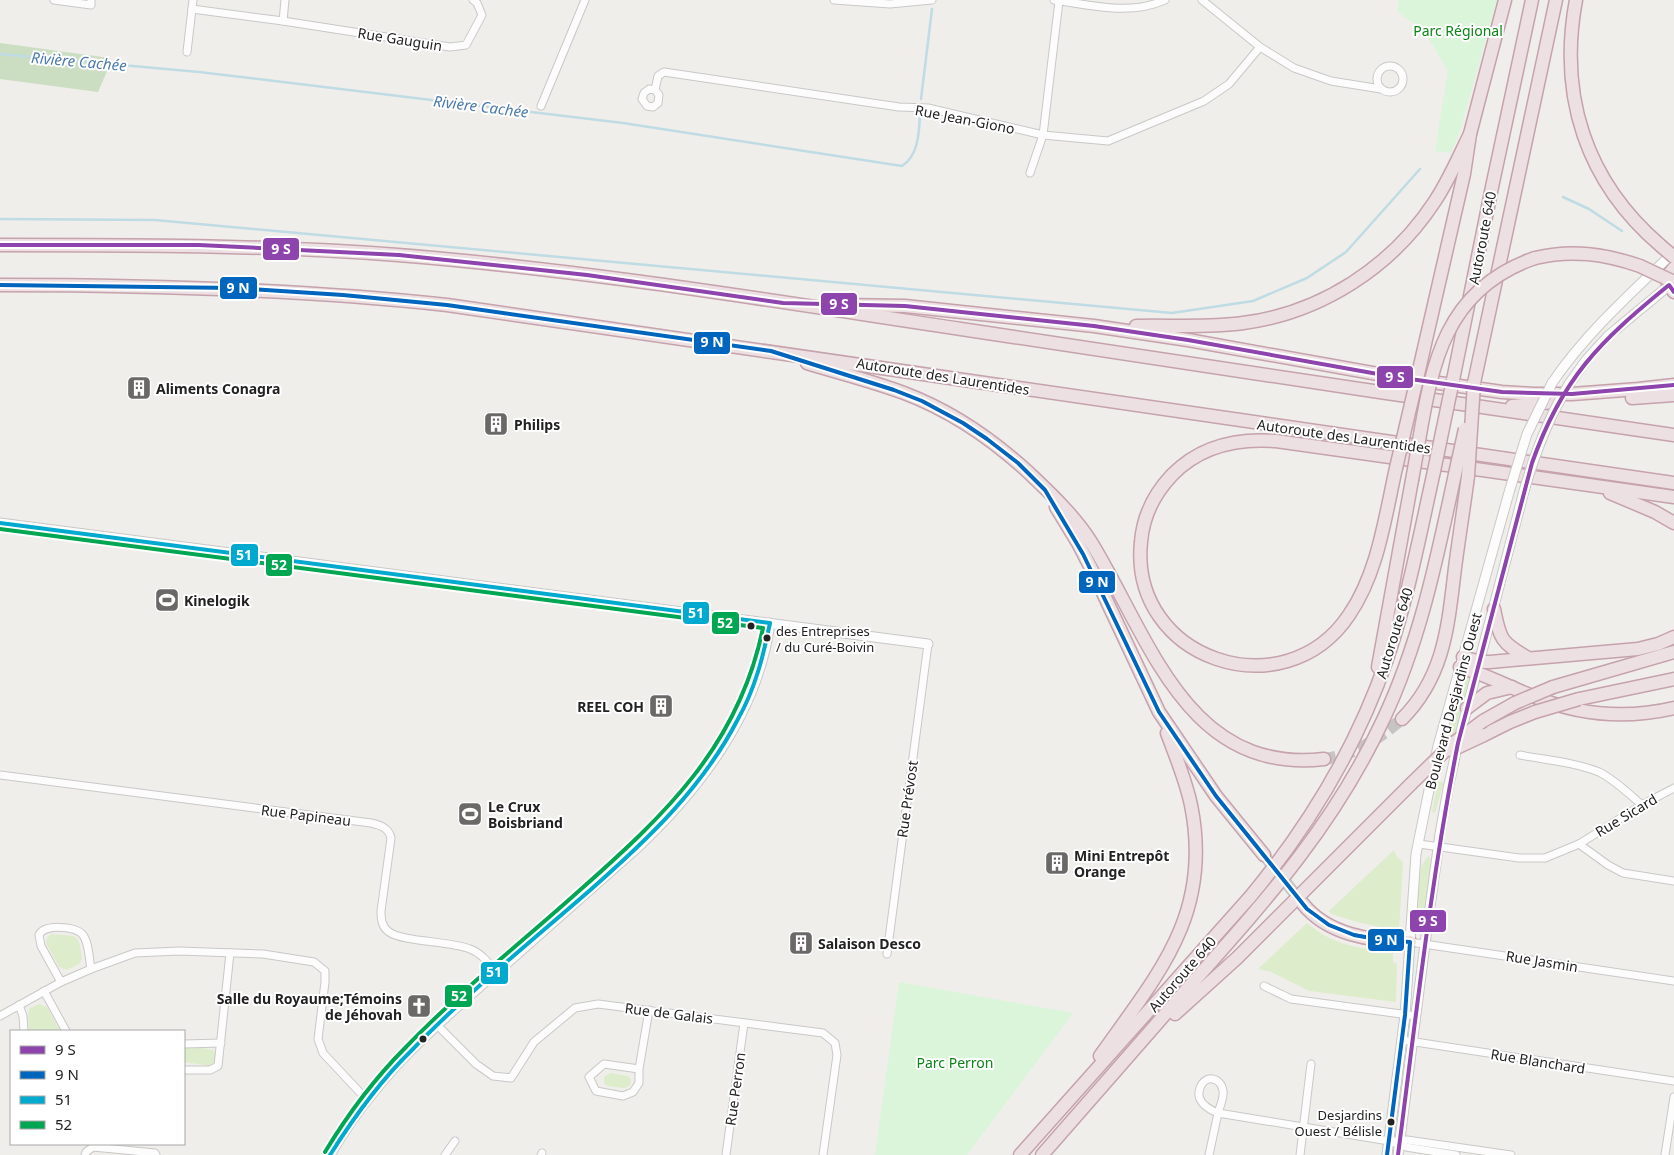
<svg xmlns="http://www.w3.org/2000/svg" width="1674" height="1155" font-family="'Noto Sans',sans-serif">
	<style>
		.grass { fill: #ddeccb }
		.forest { fill: #cbdec1 }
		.park { fill: #daf5da }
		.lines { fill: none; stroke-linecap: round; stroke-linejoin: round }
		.stream { stroke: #bfdbe3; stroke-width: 2.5 }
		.motorway-tunnel { stroke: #c7c5c3; stroke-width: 12; stroke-dasharray: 12 6; stroke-linecap: butt }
		.minor-casing { stroke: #c9c8c7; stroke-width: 9 }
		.tertiary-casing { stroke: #c9c8c7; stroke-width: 11 }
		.motorway-casing { stroke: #c5a2ac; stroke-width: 15 }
		.minor { stroke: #fdfcfc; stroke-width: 7 }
		.tertiary { stroke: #fdfcfc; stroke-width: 9 }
		.motorway { stroke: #ece0e2; stroke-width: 12 }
		.tertiary-bridge-casing { stroke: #c9c8c7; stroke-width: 11; stroke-linecap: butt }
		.motorway-bridge-casing { stroke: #c5a2ac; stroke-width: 15; stroke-linecap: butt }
		.tertiary-bridge { stroke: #fdfcfc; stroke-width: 9 }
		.motorway-bridge { stroke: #ece0e2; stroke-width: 12 }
		.bus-1-casing { stroke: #fff; stroke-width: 8 }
		.bus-2-casing { stroke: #fff; stroke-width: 8 }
		.bus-3-casing { stroke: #fff; stroke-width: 8 }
		.bus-4-casing { stroke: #fff; stroke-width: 8 }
		.bus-1 { stroke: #8e44ad; stroke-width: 4 }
		.bus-2 { stroke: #0065bd; stroke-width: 4 }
		.bus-3 { stroke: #00a9ce; stroke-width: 4 }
		.bus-4 { stroke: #00a651; stroke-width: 4 }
		.bus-dot { fill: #222; stroke: #fff; stroke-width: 2 }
		.labels { text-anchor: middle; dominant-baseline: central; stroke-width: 4; stroke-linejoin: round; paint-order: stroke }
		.bus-label { font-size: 13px; fill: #222; stroke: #fff; text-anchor: start }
		.park-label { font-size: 14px; fill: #0c8416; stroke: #fff }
		.street-label { font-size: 14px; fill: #222; stroke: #fff }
		.poi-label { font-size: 14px; font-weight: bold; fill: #222; stroke: #fff; text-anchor: start }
		.water-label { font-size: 15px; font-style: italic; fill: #4a7aab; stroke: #fff }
		.line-badge { stroke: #fff; stroke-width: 2 }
		.badge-label { font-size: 14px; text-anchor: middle; font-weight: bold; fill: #fff }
	</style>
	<rect width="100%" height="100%" fill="#f0eeeb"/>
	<g class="grass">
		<path d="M 1468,677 L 1470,678 L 1456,733 L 1445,740 L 1459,692 Z"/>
		<path d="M 1438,781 L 1444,782 L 1435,813 L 1432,812 Z"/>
		<path d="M 1394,850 L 1397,857 L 1403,862 L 1399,931 L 1357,922 L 1331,914 L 1329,911 Z"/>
		<path d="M 1429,856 L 1431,860 C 1429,874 1426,916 1417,925 C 1417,909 1415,865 1429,856 Z"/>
		<path d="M 1307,923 C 1336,947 1357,947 1393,952 L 1393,961 L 1397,964 L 1396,1002 L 1309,991 L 1271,972 L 1258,969 Z"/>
		<path d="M 51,934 C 77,937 79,931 82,959 L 79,964 L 67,970 L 59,967 L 46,943 L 47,938 Z"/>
		<path d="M 39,1004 L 47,1007 L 60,1031 L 29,1031 L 28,1014 L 30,1008 Z"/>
		<path d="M 194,1046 L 213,1050 L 216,1055 L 215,1062 L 210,1066 L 184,1062 L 184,1047 Z"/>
		<path d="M 610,1073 L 628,1076 L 631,1079 L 630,1085 L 625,1088 L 607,1086 L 604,1083 L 604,1077 Z"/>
	</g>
	<path class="forest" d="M 0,43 L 110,58 L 108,69 L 98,92 L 0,79 Z"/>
	<g class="park">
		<path d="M 1399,0 L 1497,0 L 1460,131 L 1451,153 L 1435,151 L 1448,71 L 1422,27 L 1405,18 L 1397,10 Z"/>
		<path d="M 899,982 L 1073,1013 L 967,1155 L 875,1155 Z"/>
	</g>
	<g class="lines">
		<g class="stream">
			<path d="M 0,54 L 199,72 L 623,123 L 902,166 C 919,155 919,132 920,114"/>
			<path d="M 921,99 L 932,9"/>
			<path d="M 1563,197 L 1589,209 L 1622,231"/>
			<path d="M 0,219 L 155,220 L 1172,313 L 1253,301 L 1307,278 L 1346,252 L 1420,169"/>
		</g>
		<g class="motorway-tunnel">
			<path d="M 1324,759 C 1355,755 1378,739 1402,719"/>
			<path d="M 1264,855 L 1303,904"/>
		</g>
		<defs>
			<g id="minor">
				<path d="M 54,0 L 91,5 L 91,0"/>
				<path d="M 834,0 L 890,4 L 932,0"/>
				<path d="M 1054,0 C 1092,5 1129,16 1165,0"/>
				<path d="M 1202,0 L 1260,47 L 1294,68 L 1331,81 L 1381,89"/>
				<path d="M 192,9 L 283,21 L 450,47 L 466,45 L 482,15 L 477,3 L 473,0"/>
				<path d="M 283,21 L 285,0"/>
				<path d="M 187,52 L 193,0"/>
				<circle cx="1390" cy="79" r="13"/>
				<path d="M 655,90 L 649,89 L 644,93 L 642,99 L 647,106 L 653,107 L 658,103 L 659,95 L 655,90 L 658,76 L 664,72 L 899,107 L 928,108 L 1043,135 L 1108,141 L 1204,101 L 1229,84 L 1260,47"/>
				<path d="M 541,106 L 585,0"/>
				<path d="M 1030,173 L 1043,135 L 1059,1"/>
				<path d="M 1520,755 C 1546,760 1574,762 1599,772 C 1615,780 1629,794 1642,805"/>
				<path d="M 0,775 L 371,823 C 380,825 389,828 391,838 L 381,911 C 381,920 382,927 389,932 C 403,942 450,941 470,949 C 481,953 489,963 496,972"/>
				<path d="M 1419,844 L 1519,858 L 1545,858 L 1579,844 L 1642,805 L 1674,788"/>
				<path d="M 1579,844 L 1608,865 L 1623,873 L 1674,881"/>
				<path d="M 1410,942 L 1674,981"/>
				<path d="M 887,954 L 928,644"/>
				<path d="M 61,982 L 41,946 L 39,935 C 44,924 75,926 82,934 C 89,941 89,959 91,969"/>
				<path d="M 1264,986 L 1291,999 L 1416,1016"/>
				<path d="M 44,991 L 66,1031"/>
				<path d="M 19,1005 L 23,1016 L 24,1031"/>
				<path d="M 0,1016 L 61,982 L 91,969 L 135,953 L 179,951 L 263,954 L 314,962 L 325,971 L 325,982 L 318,1039 L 323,1053 L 367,1100"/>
				<path d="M 437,1025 L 476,1064 L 493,1076 L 511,1078 L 534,1042 L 575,1008 L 598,1004 L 823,1033 L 835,1043 L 837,1055 L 823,1155"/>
				<path d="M 1402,1040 L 1674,1081"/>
				<path d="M 184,1044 L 221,1043"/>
				<path d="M 639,1069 L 604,1064 L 589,1077 L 596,1091 L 623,1096 L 633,1092 L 639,1083 L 639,1069 L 649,1010"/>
				<path d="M 184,1070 L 210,1070 L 218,1066 L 230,953"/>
				<path d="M 1395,1141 L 1407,1140 L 1511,1155"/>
				<path d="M 85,1155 L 86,1152 L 93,1147 L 155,1153 L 156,1155"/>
				<path d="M 445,1155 L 455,1141"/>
				<path d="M 541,1155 L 542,1153"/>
				<path d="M 726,1155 L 744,1023"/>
				<path d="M 1209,1155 C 1212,1141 1215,1127 1218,1113 C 1220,1106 1224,1098 1223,1091 C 1221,1077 1205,1074 1200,1088 C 1195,1101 1208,1109 1218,1113 L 1389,1141 L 1406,1147 L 1456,1155"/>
				<path d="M 1300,1155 L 1311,1064"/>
				<path d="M 1665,1155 L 1674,1097"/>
			</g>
			<g id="tertiary">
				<path d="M 1552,383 C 1586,333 1631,293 1674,252"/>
				<path d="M 1569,384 L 1587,359 L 1608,336 L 1672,283"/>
				<path d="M 0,523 L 928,644"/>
				<path d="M 330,1155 C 376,1075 438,1023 507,963 C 549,926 592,888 635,850 C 699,790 758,713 770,623"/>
				<path d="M 1387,1155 L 1405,1015 L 1416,854 L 1438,746 L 1510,489"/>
				<path d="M 1398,1155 L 1425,944 L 1440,834 L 1448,789 L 1458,743 L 1524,491"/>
			</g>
			<g id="motorway">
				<path d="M 1576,0 C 1558,96 1586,182 1661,246"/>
				<path d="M 0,245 C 133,245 266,245 398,255 C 587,270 774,301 961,329 C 1199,365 1436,401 1674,435"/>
				<path d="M 1535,258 C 1572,249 1605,254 1640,266"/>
				<path d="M 1674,268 L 1666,278 L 1668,284 L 1674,292"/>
				<path d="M 0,285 C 150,285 298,289 447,305 L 1674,483"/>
				<path d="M 841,305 L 905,306 L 1094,326 L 1188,340 L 1389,376 L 1502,392 L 1534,394 L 1572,394 L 1638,389 L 1674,385"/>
				<path d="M 1136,326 C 1172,325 1207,328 1243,323 C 1321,313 1392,267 1435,201 C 1449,180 1459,156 1470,134"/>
				<path d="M 807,363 C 839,373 872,381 904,393 C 949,410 992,439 1028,472 C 1050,493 1074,515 1091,542 C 1149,636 1186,775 1324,759"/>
				<path d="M 1419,370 L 1464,174 L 1470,134 L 1505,0"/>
				<path d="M 1453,380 L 1492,187 L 1532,0"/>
				<path d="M 1474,383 L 1556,0"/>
				<path d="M 1632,398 L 1674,395"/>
				<path d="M 1512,406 L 1554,402"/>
				<path d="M 1396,468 C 1385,517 1378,573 1349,615 C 1284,712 1129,659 1141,542 C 1143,517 1154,494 1172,475 C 1200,446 1237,438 1276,441 L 1674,497"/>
				<path d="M 1610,493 L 1655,512 L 1674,523"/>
				<path d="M 1056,507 L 1078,543 L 1095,576 L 1159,712 L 1216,796 L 1264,855"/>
				<path d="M 1494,609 C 1500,640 1501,642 1528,658"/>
				<path d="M 1463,657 L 1480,662 L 1490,662 L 1638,649 L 1658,644 L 1674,637"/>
				<path d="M 1378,667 L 1412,480"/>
				<path d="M 1460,667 C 1487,675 1509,687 1535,697 C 1579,715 1627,719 1674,708"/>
				<path d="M 1553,687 L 1674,652"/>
				<path d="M 1579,699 L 1674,679"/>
				<path d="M 1467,708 L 1487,693 L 1512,687"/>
				<path d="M 1402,719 C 1445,676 1448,625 1455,568 C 1459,537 1464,507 1468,476"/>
				<path d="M 1483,721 L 1515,703"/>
				<path d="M 1484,735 L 1510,722 L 1535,712"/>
				<path d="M 1303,904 C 1328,935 1371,941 1410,942"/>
				<path d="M 1175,1014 L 1237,958 L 1411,784"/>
				<path d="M 1100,1056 C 1158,974 1213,914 1191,805 C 1186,781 1176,757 1167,733"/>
				<path d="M 1020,1155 L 1250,897 C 1309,826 1357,746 1387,659 C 1408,598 1420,534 1434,471"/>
				<path d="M 1042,1155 C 1093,1097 1144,1038 1195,980 C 1269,897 1335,823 1383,720 C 1420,642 1437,558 1455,474"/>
			</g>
		</defs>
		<use href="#minor" class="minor-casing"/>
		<use href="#tertiary" class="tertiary-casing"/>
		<use href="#motorway" class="motorway-casing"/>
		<use href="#minor" class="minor"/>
		<use href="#tertiary" class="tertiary"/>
		<use href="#motorway" class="motorway"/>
		<defs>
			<g id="tertiary-bridge">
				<path d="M 1510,489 L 1527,434 L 1552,383"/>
				<path d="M 1524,491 C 1535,453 1548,418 1569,384"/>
			</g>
			<g id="motorway-bridge">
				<path d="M 1661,246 L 1674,257"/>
				<path d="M 1640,266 L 1674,282"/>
				<path d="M 1396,468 L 1419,370"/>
				<path d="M 1434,471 L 1453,380"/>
				<path d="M 1455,474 L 1465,429"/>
				<path d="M 1468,476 L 1474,383"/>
				<path d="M 1412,480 C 1430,387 1431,294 1535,258"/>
				<path d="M 1515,703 L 1553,687"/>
				<path d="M 1535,712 L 1579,699"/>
				<path d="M 1452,750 L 1484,735"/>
				<path d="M 1411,784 L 1451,745 L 1483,721"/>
			</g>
		</defs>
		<use href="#tertiary-bridge" class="tertiary-bridge-casing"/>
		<use href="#motorway-bridge" class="motorway-bridge-casing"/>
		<use href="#tertiary-bridge" class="tertiary-bridge"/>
		<use href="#motorway-bridge" class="motorway-bridge"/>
		<defs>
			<g id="bus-1">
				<path d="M 0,245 L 199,245 L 399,255 L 587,275 L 783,303 L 905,306 L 1094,326 L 1188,340 L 1389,376 L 1502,392 L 1572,394 L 1674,385"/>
				<path d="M 1398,1155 C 1416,1017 1431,879 1458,743 L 1532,463 C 1562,378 1600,341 1669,285 L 1674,292"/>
			</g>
			<path id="bus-2" d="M 0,285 L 235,288 L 343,295 L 447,305 L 771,351 L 894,390 L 922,401 L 963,423 L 987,439 L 1018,463 L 1045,490 L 1083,554 L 1159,712 L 1216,796 L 1307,909 L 1329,925 L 1354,935 L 1382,940 L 1410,942 L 1405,1015 L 1387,1155"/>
			<path id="bus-3" d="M 0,523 L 770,623 C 763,657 755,689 738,719 C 702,789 646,841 588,892 C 528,944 466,994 411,1051 C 379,1082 354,1117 330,1155"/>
			<path id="bus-4" d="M 0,529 L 763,628 C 739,745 666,814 580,890 C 522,942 460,991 406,1047 C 374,1079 348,1114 325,1152"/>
		</defs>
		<use href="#bus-1" class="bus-1-casing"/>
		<use href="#bus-2" class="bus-2-casing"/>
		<use href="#bus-3" class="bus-3-casing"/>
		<use href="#bus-4" class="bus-4-casing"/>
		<use href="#bus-1" class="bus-1"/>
		<use href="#bus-2" class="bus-2"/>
		<use href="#bus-3" class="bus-3"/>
		<use href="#bus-4" class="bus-4"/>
	</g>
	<defs>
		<symbol id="building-square" viewBox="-11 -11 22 22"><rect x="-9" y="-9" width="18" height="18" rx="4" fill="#6a6968" stroke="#fff"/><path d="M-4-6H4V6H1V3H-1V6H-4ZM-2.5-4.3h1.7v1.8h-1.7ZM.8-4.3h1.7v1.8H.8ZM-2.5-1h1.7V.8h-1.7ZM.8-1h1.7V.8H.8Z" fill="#fff"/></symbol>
		<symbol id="stadium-square" viewBox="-11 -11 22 22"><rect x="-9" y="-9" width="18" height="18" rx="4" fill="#6a6968" stroke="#fff"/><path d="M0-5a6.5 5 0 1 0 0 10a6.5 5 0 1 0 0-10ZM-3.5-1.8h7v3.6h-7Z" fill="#fff"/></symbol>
		<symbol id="church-square" viewBox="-11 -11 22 22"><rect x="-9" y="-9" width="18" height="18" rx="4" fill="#6a6968" stroke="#fff"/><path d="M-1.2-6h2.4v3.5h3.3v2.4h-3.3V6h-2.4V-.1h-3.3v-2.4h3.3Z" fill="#fff"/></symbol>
	</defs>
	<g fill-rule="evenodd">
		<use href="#building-square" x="125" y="374" width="28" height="28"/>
		<use href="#building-square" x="482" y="410" width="28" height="28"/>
		<use href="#stadium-square" x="153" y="586" width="28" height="28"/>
		<use href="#building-square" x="647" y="692" width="28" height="28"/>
		<use href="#stadium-square" x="456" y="800" width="28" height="28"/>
		<use href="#building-square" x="1043" y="849" width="28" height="28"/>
		<use href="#building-square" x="787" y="929" width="28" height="28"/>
		<use href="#church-square" x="405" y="992" width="28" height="28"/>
	</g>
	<g class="bus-dot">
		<circle cx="751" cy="626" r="4.5"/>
		<circle cx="767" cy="638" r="4.5"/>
		<circle cx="423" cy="1039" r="4.5"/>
		<circle cx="1391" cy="1122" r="4.5"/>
	</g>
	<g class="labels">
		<g class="bus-label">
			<text x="776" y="631">des Entreprises<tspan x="776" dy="16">/ du Curé-Boivin</tspan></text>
			<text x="1382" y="1115" text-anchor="end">Desjardins<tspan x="1382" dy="16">Ouest / Bélisle</tspan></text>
		</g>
		<g class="park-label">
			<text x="1458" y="30">Parc Régional</text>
			<text x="955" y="1062">Parc Perron</text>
		</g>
		<g class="street-label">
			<text transform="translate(400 39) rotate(9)">Rue Gauguin</text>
			<text transform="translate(965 119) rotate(11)">Rue Jean-Giono</text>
			<text transform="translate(1482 238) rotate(-79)">Autoroute 640</text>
			<text transform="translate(943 376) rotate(9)">Autoroute des Laurentides</text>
			<text transform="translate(1344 436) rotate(8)">Autoroute des Laurentides</text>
			<text transform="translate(1394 633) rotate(-73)">Autoroute 640</text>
			<text transform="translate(1453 701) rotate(-75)">Boulevard Desjardins Ouest</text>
			<text transform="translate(907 799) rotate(-82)">Rue Prévost</text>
			<text transform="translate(306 815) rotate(7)">Rue Papineau</text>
			<text transform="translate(1626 815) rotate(-31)">Rue Sicard</text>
			<text transform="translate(1542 961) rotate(9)">Rue Jasmin</text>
			<text transform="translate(1182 974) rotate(-49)">Autoroute 640</text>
			<text transform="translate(669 1013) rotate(7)">Rue de Galais</text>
			<text transform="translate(1538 1061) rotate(9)">Rue Blanchard</text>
			<text transform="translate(735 1089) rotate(-82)">Rue Perron</text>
		</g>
		<g class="poi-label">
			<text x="156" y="388">Aliments Conagra</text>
			<text x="514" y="424">Philips</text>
			<text x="184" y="600">Kinelogik</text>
			<text x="644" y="706" text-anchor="end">REEL COH</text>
			<text x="488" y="806">Le Crux<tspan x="488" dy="16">Boisbriand</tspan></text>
			<text x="1074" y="855">Mini Entrepôt<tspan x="1074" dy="16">Orange</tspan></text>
			<text x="818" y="943">Salaison Desco</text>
			<text x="402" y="998" text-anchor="end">Salle du Royaume;Témoins<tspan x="402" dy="16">de Jéhovah</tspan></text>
		</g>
		<g class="water-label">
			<text transform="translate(79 61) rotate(5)">Rivière Cachée</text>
			<text transform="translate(481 106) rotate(7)">Rivière Cachée</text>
		</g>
	</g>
	<g class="line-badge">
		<rect x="262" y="237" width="38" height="24" rx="5" fill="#8e44ad"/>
		<rect x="219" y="276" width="39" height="24" rx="5" fill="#0065bd"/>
		<rect x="820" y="292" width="38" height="24" rx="5" fill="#8e44ad"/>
		<rect x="693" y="331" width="38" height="24" rx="5" fill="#0065bd"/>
		<rect x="1376" y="365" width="38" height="24" rx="5" fill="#8e44ad"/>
		<rect x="230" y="543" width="29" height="24" rx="5" fill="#00a9ce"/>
		<rect x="265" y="553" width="28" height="24" rx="5" fill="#00a651"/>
		<rect x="1078" y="570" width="38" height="24" rx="5" fill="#0065bd"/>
		<rect x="682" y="601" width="28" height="24" rx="5" fill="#00a9ce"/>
		<rect x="711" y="611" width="29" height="24" rx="5" fill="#00a651"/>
		<rect x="1409" y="909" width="38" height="24" rx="5" fill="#8e44ad"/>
		<rect x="1367" y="928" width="38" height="24" rx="5" fill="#0065bd"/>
		<rect x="480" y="961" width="29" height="24" rx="5" fill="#00a9ce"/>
		<rect x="444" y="984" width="29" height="24" rx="5" fill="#00a651"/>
	</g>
	<g class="badge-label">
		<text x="281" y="254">9 S</text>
		<text x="238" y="293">9 N</text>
		<text x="839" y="309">9 S</text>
		<text x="712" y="347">9 N</text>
		<text x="1395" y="382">9 S</text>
		<text x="244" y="560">51</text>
		<text x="279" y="570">52</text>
		<text x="1097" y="587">9 N</text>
		<text x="696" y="618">51</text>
		<text x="725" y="628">52</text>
		<text x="1428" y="926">9 S</text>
		<text x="1386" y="945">9 N</text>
		<text x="494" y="977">51</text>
		<text x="459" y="1001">52</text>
	</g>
	<rect x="10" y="1030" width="175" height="115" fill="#ffffff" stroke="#a7a7a7"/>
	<rect x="20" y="1046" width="25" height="8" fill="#8e44ad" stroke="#a7a7a7"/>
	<text x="55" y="1055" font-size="15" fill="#222222">9 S</text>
	<rect x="20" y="1071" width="25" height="8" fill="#0065bd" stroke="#a7a7a7"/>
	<text x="55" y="1080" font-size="15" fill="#222222">9 N</text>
	<rect x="20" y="1096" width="25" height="8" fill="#00a9ce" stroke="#a7a7a7"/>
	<text x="55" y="1105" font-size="15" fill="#222222">51</text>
	<rect x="20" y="1121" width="25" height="8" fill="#00a651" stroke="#a7a7a7"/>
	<text x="55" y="1130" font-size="15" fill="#222222">52</text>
</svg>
